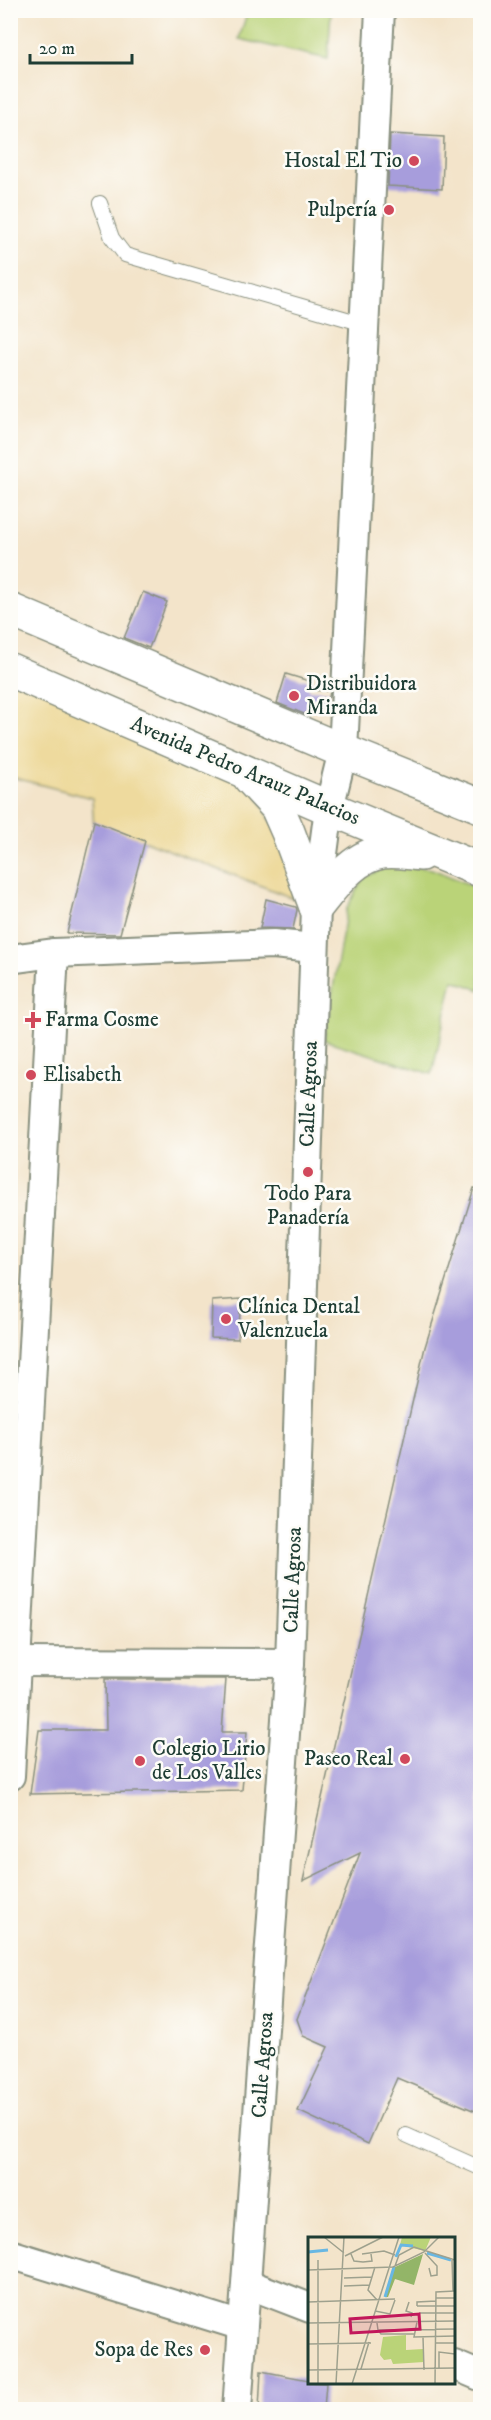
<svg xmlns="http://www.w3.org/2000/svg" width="491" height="2420" font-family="'IM FELL DW Pica',serif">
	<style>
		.green { fill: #bad378; stroke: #6c8856; stroke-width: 1.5 }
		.sand { fill: #eeda9e; stroke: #868c69; stroke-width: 1.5 }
		.building { fill: #a79ddc }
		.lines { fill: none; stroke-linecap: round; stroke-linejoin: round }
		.service-casing { stroke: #89907f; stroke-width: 16 }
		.minor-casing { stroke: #89907f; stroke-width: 32 }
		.tertiary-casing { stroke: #89907f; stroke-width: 36 }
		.service { stroke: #fff; stroke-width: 14 }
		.minor { stroke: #fff; stroke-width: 28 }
		.tertiary { stroke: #fff; stroke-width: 33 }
		.poi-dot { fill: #d1495b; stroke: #fdfcf7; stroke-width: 2 }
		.labels { text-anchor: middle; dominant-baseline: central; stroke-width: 5; stroke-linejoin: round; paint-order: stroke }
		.poi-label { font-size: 21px; fill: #1f3d34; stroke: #fdfcf7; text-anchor: start }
		.street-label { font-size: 21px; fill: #1f3d34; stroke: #fdfcf7 }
		.inset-river { fill: none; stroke: #68b7e3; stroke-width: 3 }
		.inset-road { fill: none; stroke: #9ea18e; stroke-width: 1.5 }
		.view { fill: #c2185b; fill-opacity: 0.15; stroke: #c2185b; stroke-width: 3 }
		.inset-edge { fill: none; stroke: #1f3d34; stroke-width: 3 }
	</style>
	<rect width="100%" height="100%" fill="#fdfcf7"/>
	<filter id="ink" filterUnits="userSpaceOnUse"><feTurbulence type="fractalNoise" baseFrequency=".0167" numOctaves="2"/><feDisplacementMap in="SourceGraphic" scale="12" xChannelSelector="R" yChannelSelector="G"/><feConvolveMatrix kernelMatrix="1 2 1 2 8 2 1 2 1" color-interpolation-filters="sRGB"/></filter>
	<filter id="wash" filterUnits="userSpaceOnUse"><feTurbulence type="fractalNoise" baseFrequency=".008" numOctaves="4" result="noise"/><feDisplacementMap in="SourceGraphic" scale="24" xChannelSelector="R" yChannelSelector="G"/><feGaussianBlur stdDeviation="1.35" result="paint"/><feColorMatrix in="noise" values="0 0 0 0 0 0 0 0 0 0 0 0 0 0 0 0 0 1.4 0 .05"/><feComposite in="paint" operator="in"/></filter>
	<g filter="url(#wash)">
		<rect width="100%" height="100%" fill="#f3e4ca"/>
		<g class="green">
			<path d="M 248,10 L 331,11 L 328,59 L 239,39 Z"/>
			<path d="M 392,864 L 432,869 L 480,889 L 480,990 L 453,980 L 432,1074 L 324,1040 L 347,908 L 363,878 Z"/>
		</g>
		<path class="sand" d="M 10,670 L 245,772 L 316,907 L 145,841 L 94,830 L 92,798 L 11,777 Z"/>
		<g id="blocks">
			<g class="building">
				<path d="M 390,134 L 444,137 L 442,189 L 388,186 Z"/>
				<path d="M 143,592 L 167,602 L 149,648 L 124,638 Z"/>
				<path d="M 286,674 L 309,681 L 308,690 L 330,691 L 329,697 L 304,714 L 277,703 Z"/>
				<path d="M 94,821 L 145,841 L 120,934 L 67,933 Z"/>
				<path d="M 266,899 L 296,907 L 297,910 L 293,929 L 260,928 Z"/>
				<path d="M 474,1188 L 480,1189 L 480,2113 L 397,2078 L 368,2144 L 298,2111 L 328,2047 L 303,2036 L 297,2019 L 360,1853 L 303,1881 L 425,1347 Z"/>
				<path d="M 241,1299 L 238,1339 L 211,1338 L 212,1301 Z"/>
				<path d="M 105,1679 L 226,1679 L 222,1732 L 247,1732 L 242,1790 L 30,1794 L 39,1730 L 106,1730 Z"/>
				<path d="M 261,2371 L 309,2380 L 309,2382 L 326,2383 L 324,2409 L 259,2409 Z"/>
			</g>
		</g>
	</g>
	<g filter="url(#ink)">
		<use href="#blocks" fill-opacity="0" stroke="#89907f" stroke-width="1.5"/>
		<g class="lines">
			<defs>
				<g id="service">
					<path d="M 100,203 L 112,238 L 125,255 L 364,324"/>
					<path d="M 406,2135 L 480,2168"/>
				</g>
				<g id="minor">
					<path d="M 10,959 L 54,953"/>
					<path d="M 10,1662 L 290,1663"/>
					<path d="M 10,1776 L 54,953 L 273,944 L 314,948"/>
					<path d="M 10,2254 L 242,2326"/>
					<path d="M 248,2284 L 310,2308"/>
					<path d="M 454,2365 L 480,2376"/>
					<path d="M 237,2410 L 290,1663 L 316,907 L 329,808 L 343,751 L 380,10"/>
				</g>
				<g id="tertiary">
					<path d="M 10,610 L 343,751 L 480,806"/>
					<path d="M 10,670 L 329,808 L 480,870"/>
					<path d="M 250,778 L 277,807 L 288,832 L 316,907"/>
					<path d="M 316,907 C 334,885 353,856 383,852 C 395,850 409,853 421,854"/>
				</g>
			</defs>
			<use href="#service" class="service-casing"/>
			<use href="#minor" class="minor-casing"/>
			<use href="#tertiary" class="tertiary-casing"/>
			<use href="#service" class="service"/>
			<use href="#minor" class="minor"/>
			<use href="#tertiary" class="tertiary"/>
		</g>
	</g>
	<g class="poi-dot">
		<circle cx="414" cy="161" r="6"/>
		<circle cx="389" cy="210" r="6"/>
		<circle cx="294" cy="696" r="6"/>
		<path d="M30 1011h6v6h6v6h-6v6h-6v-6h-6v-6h6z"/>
		<circle cx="31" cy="1075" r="6"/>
		<circle cx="308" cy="1172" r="6"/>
		<circle cx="226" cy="1319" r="6"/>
		<circle cx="405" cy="1759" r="6"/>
		<circle cx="140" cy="1761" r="6"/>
		<circle cx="205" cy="2350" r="6"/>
	</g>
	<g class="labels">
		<g class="poi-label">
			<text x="402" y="161" text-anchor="end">Hostal El Tio</text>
			<text x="377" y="210" text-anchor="end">Pulpería</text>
			<text x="306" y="684">Distribuidora<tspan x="306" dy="24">Miranda</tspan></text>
			<text x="45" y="1020">Farma Cosme</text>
			<text x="43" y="1075">Elisabeth</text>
			<text x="308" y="1194" text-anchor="middle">Todo Para<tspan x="308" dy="24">Panadería</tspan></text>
			<text x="238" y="1307">Clínica Dental<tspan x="238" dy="24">Valenzuela</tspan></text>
			<text x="152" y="1749">Colegio Lirio<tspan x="152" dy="24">de Los Valles</tspan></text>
			<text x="393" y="1759" text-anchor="end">Paseo Real</text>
			<text x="193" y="2350" text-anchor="end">Sopa de Res</text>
		</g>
		<g class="street-label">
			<text transform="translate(245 771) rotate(23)">Avenida Pedro Arauz Palacios</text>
			<text transform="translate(309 1094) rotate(-88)">Calle Agrosa</text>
			<text transform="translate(293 1580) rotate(-88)">Calle Agrosa</text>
			<text transform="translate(263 2065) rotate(-86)">Calle Agrosa</text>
		</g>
	</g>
	<g transform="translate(308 2237)">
		<rect width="147" height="147" fill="#f3e4ca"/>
		<path d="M 94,0 L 123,0 L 117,14 L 92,8 ZM 98,98 L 98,113 L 115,112 L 116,125 L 85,127 L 83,122 L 76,123 L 72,118 L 75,100 Z" fill="#bad378"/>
		<path d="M 115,17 L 106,48 L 87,42 L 80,60 L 77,60 L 85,31 Z" fill="#93b568"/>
		<path class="inset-river" d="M 0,15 L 20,13M 119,16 L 143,23M 88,20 L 93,8 L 105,9M 77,60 L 86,30"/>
		<path class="inset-road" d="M 16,0 L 36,16M 117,16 L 129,29 L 129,38 L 123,39 L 121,31M 43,17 L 46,24 L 55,25 L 64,24 L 63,17M 54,17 L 76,14 L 87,18M 37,19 L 75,0M 144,23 L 145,54M 87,29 L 91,18 L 106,10 L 147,23M 67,30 L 60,53 L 69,63M 0,33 L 85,30 L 116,15 L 131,0M 36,41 L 64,40M 36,49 L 61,48M 128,61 L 147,61M 0,65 L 87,62M 101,65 L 98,74 L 104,76 L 103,80M 109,69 L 147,69M 109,69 L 109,65 L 128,64M 67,74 L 82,77 L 87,63M 111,76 L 147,76M 109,85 L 106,100 L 147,99M 0,86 L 147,84M 69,86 L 70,93 L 147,92M 70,93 L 73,97 L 106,97M 115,100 L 116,133M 128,106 L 147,106M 0,107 L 63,106M 53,132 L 61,105M 131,132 L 131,115 L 147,117M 0,133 L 147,131M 10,147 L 10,23M 28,147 L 36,0M 44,147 L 91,0M 127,147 L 128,55 L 147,54"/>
		<path class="view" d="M 111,77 L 112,92 L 43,96 L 42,82 Z"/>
		<rect width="147" height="147" class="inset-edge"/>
	</g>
	<rect width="491" height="2420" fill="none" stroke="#fdfcf7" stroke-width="36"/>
	<path d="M30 54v9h102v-9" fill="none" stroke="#1f3d34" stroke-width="3"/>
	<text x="39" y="54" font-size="18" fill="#1f3d34" stroke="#fdfcf7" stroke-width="4.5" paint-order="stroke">20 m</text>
</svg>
